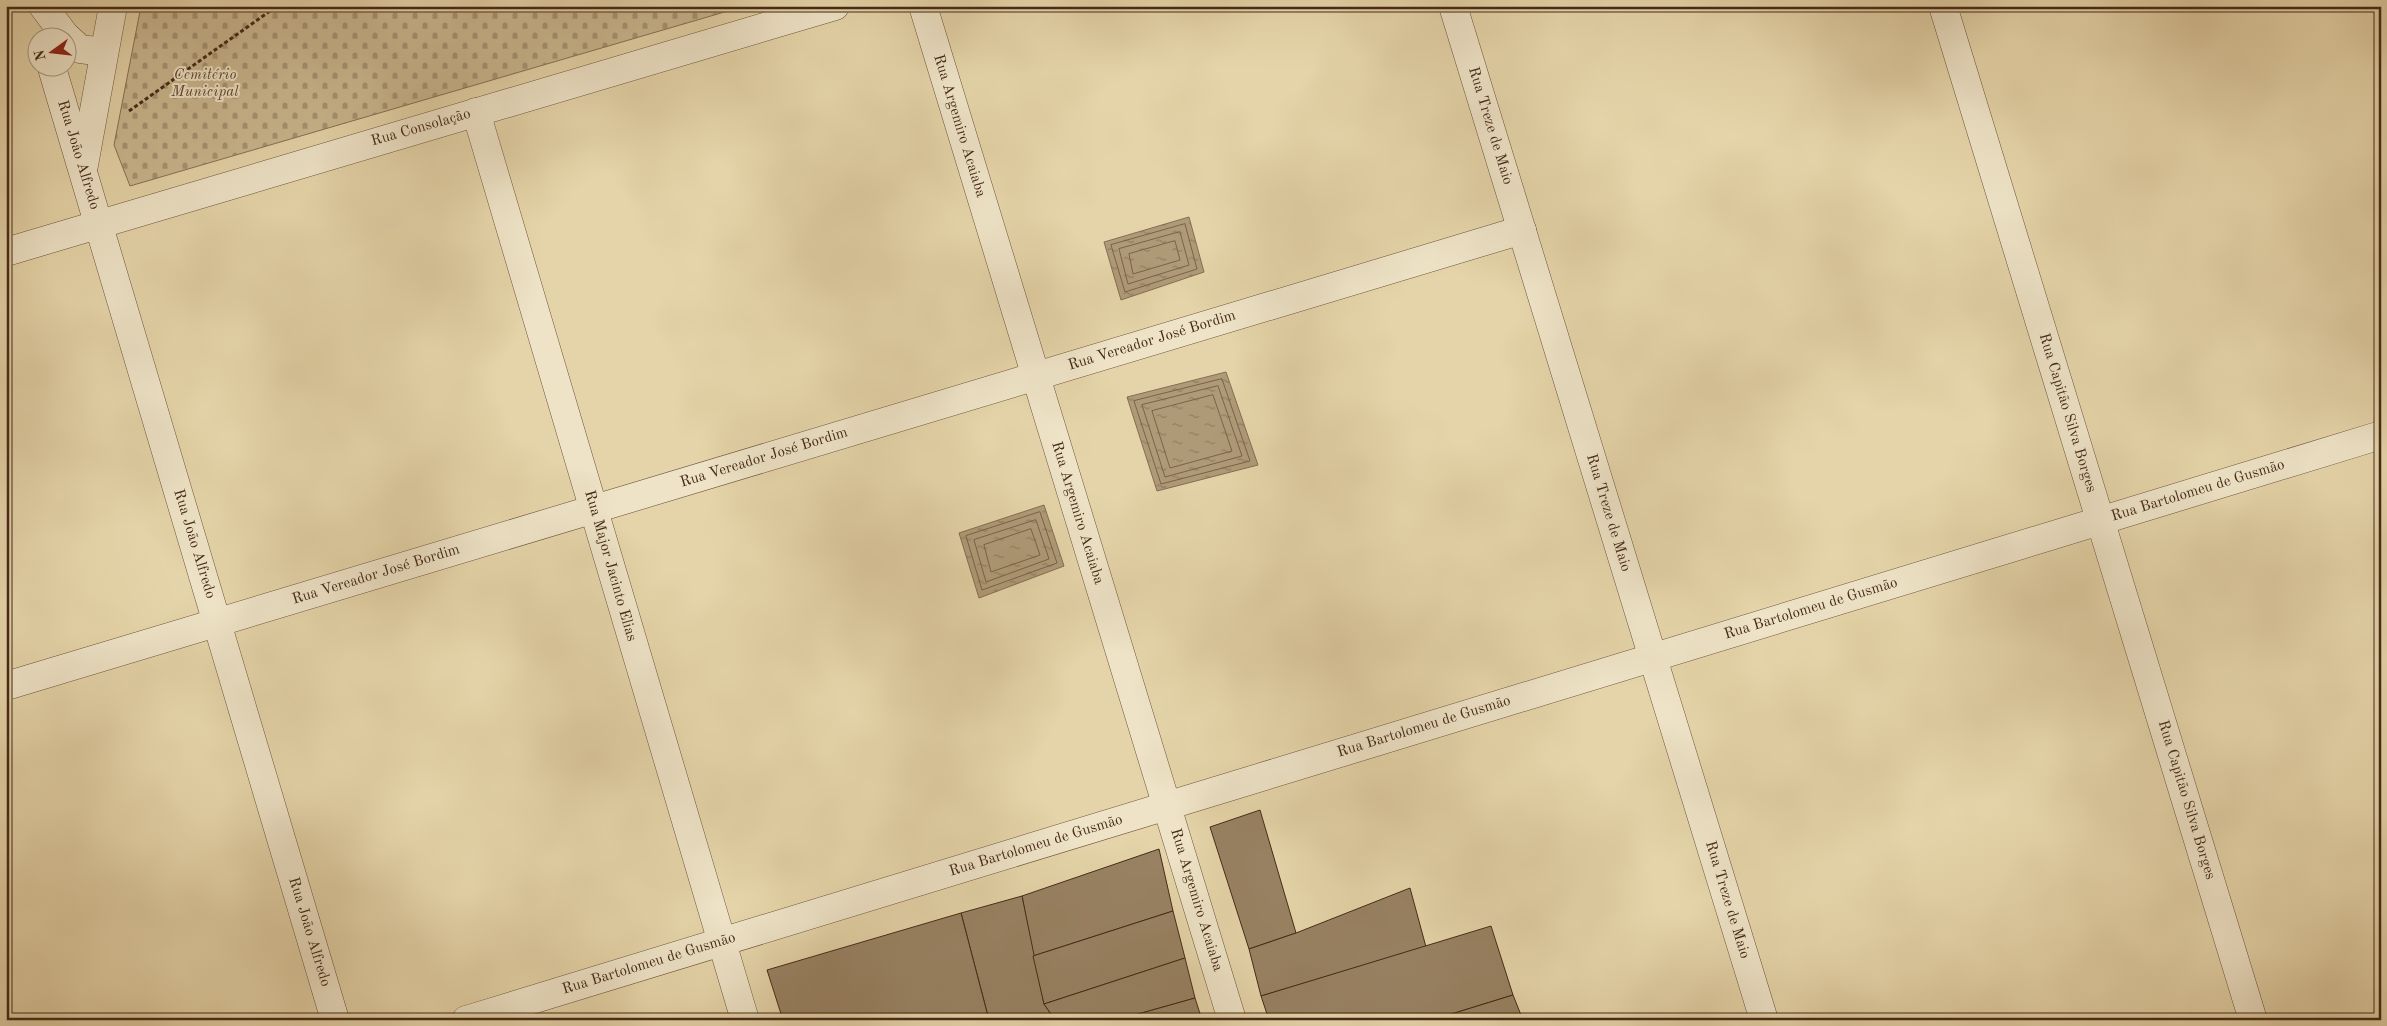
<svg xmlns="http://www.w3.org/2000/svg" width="2387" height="1026" font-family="'Old Standard TT',serif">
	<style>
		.cemetery { fill: url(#cemetery-stones); stroke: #887054 }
		.water { fill: url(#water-ripples); stroke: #856d52 }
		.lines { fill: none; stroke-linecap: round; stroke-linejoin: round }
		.shore { stroke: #7a6248; stroke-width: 1 }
		.building { fill: #988263; stroke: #452a18 }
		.street-casing { stroke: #6d543c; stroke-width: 29 }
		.path { stroke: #452a18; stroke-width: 3; stroke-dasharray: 4 2.5; stroke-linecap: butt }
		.street { stroke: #eee3c7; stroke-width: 28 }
		.labels { text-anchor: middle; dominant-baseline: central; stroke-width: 4; stroke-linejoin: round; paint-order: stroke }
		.park-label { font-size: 15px; font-style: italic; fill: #604630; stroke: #eee3c7 }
		.street-label { font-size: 15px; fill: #452a18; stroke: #eee3c7 }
	</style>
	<defs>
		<pattern id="cemetery-stones" width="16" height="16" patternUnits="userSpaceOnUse" patternTransform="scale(1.25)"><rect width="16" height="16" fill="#cab790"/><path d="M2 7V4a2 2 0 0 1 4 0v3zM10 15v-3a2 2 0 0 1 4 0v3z" fill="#a69575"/></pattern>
		<pattern id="water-ripples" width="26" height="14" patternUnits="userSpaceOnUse" patternTransform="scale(1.25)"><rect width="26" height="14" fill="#af9a78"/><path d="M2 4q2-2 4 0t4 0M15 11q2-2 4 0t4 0" fill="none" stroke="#907e61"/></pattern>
	</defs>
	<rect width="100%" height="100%" fill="#e5d4a9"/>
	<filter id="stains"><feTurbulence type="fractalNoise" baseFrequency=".004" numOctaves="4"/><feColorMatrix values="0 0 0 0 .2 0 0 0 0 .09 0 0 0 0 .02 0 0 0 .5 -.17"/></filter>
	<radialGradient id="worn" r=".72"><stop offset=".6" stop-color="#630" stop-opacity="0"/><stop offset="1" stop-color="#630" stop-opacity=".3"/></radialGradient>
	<path class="cemetery" d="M 141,6 L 745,6 L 130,186 L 114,145 Z"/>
	<g class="water">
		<path d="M 1189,217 L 1204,272 L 1121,300 L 1104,242 Z"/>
		<path d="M 1226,372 L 1258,465 L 1157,491 L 1127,397 Z"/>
		<path d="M 1044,505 L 1064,566 L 979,598 L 959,533 Z"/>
	</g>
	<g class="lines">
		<g class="shore">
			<path d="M 1185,224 L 1197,269 L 1125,292 L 1111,245 Z"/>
			<path d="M 1180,232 L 1189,265 L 1128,284 L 1119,249 Z"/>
			<path d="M 1175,241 L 1180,260 L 1133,274 L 1129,254 Z"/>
			<path d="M 1222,379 L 1250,461 L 1161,484 L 1134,401 Z"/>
			<path d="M 1218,386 L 1242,456 L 1165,477 L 1142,405 Z"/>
			<path d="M 1213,395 L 1232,451 L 1170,468 L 1152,411 Z"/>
			<path d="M 1040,512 L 1057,563 L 982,590 L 966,536 Z"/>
			<path d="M 1036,520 L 1049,559 L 986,582 L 974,540 Z"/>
			<path d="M 1031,529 L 1040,555 L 991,572 L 984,545 Z"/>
		</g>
	</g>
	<g class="building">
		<path d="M 1260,810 L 1296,933 L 1249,949 L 1210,827 Z"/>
		<path d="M 1159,849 L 1173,911 L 1033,956 L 1022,896 Z"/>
		<path d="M 1410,888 L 1426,947 L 1261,996 L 1249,949 L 1296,933 Z"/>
		<path d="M 1022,896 L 1044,1004 L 1055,1020 L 989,1020 L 961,913 Z"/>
		<path d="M 1173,911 L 1185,958 L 1044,1004 L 1033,956 Z"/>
		<path d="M 961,913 L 989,1020 L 783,1020 L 767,970 Z"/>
		<path d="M 1491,926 L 1513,995 L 1432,1020 L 1269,1020 L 1261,996 Z"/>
		<path d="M 1185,958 L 1195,998 L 1117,1020 L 1055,1020 L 1044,1004 Z"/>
		<path d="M 1513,995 L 1523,1020 L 1432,1020 Z"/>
		<path d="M 1195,998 L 1202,1020 L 1117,1020 Z"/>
	</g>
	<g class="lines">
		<defs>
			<g id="street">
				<path d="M 43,6 L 67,38"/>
				<path d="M 923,6 L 1232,1020"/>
				<path d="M 1453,6 L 1764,1020"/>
				<path d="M 1943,6 L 2253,1020"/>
				<path d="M 68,38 L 80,49 L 104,52"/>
				<path d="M 52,68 L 335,1020"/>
				<path d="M 476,112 L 745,1020"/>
				<path d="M 84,165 L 113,6"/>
				<path d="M 6,252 L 835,6"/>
				<path d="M 6,686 L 1522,230"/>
				<path d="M 466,1020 L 2381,435"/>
			</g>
		</defs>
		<use href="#street" class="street-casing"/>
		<path class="path" d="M 129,111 L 277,6"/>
		<use href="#street" class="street"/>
	</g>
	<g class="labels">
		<g class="park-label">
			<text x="205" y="75">Cemitério<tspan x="205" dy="17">Municipal</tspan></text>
		</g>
		<g class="street-label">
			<text transform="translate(959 126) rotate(73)">Rua Argemiro Acaiaba</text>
			<text transform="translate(1490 126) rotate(73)">Rua Treze de Maio</text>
			<text transform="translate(421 128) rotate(-16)">Rua Consolação</text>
			<text transform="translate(78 155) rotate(73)">Rua João Alfredo</text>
			<text transform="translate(1152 341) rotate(-17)">Rua Vereador José Bordim</text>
			<text transform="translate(2067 413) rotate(73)">Rua Capitão Silva Borges</text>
			<text transform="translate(764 458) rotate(-17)">Rua Vereador José Bordim</text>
			<text transform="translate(2198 491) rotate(-17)">Rua Bartolomeu de Gusmão</text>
			<text transform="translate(1077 513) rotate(73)">Rua Argemiro Acaiaba</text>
			<text transform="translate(1608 513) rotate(73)">Rua Treze de Maio</text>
			<text transform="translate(194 544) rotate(73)">Rua João Alfredo</text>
			<text transform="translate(610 566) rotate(74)">Rua Major Jacinto Elias</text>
			<text transform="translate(376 575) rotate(-17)">Rua Vereador José Bordim</text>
			<text transform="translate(1811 609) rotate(-17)">Rua Bartolomeu de Gusmão</text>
			<text transform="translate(1424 727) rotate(-17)">Rua Bartolomeu de Gusmão</text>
			<text transform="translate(2186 800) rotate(73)">Rua Capitão Silva Borges</text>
			<text transform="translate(1036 846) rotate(-17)">Rua Bartolomeu de Gusmão</text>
			<text transform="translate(1196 900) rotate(73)">Rua Argemiro Acaiaba</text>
			<text transform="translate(1727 900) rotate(73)">Rua Treze de Maio</text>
			<text transform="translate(309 932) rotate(73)">Rua João Alfredo</text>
			<text transform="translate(649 964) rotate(-17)">Rua Bartolomeu de Gusmão</text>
		</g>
	</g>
	<rect width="2387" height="1026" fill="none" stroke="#e5d4a9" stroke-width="25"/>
	<rect x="8" y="8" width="2372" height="1011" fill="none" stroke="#452a18" stroke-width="2.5"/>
	<rect x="12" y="12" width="2362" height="1001" fill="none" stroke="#452a18"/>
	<g transform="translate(52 52) rotate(255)"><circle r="24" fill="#eee3c7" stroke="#aa9981"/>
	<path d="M0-4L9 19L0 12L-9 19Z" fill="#8f2418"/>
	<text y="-8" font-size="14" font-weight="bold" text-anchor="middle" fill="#452a18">N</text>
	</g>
	<rect width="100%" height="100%" filter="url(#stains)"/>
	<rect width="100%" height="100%" fill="url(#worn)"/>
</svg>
